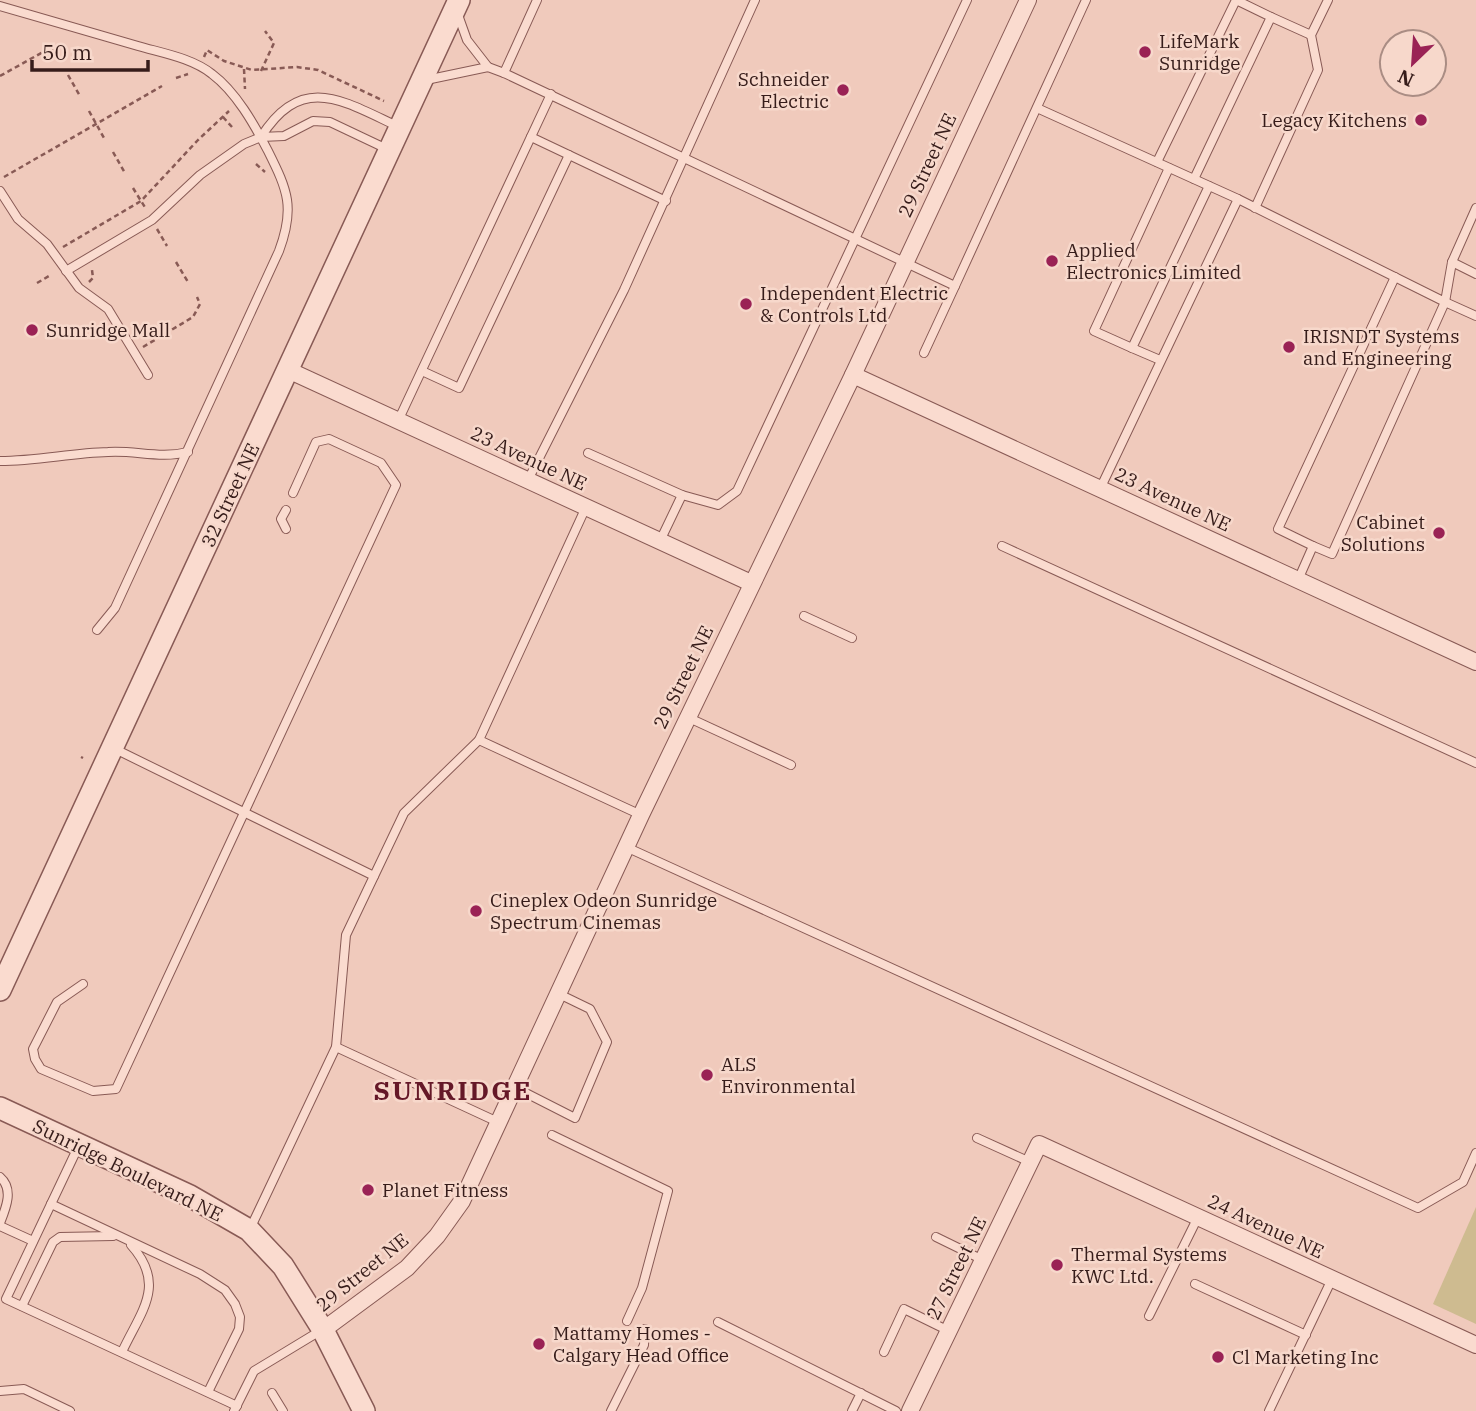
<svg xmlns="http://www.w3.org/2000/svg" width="1476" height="1411" font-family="'IBM Plex Serif',serif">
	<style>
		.green { fill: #cebb90 }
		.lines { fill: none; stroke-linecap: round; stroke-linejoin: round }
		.service-casing { stroke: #885a55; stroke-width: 10 }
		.minor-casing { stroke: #885a55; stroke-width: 18 }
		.tertiary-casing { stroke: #885a55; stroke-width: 24 }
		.path { stroke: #885a55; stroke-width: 2.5; stroke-dasharray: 5 3.5; stroke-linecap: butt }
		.service { stroke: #fadbcf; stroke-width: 8 }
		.minor { stroke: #fadbcf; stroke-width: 16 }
		.tertiary { stroke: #fadbcf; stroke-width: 21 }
		.poi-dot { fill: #9a2255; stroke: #f7d8cb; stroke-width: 2.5 }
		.labels { text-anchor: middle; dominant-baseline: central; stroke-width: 5; stroke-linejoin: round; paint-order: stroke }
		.poi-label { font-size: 19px; fill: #361c1a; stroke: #f7d8cb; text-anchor: start }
		.street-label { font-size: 19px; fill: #361c1a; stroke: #f7d8cb }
		.district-label { font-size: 26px; font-weight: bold; letter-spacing: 2px; fill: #651828; stroke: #f7d8cb }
	</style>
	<rect width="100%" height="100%" fill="#f0cabc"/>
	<path class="green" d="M 1476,1207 L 1476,1324 L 1433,1304 Z"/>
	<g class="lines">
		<defs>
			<g id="service">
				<path d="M 0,6 C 46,19 92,33 138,46 C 162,53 192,58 212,74 C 236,92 254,124 268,151 C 288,191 295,208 279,251 L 115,608 L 97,630"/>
				<path d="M 457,12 L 467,40 L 488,67"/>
				<path d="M 1271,17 L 1311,35"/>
				<path d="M 504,73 L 537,0"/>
				<path d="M 426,80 L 488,67 L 504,73 L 955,286 L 1086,0"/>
				<path d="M 1037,108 L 1238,199 L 1445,302 L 1452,262 L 1476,208"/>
				<path d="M 261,137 C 302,72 343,101 399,127"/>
				<path d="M 531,137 L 666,201"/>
				<path d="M 1157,162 L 1236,0 L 1271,17 L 1194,179"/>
				<path d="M 0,191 L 18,219 L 47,244 L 79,288 L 108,309 L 148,375"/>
				<path d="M 1255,208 L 1318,70 L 1311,35 L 1328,0"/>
				<path d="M 1452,262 L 1476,274"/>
				<path d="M 66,271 L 152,220 L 200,175 L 244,144 L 261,137 L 284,136 L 313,121 L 330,122 L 387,149"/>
				<path d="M 1132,348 L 1094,331 L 1169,168"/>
				<path d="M 924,353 L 955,286"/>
				<path d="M 1160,360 L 1132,348 L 1209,186"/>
				<path d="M 422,371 L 459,388 L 569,155"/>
				<path d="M 398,421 L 551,94"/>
				<path d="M 588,453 L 682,495"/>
				<path d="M 0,461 C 37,461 71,453 108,452 C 135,450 160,459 188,452"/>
				<path d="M 528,480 L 624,290 L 755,0"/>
				<path d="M 1100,489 L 1238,199"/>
				<path d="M 586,507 L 479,740 L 641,815"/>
				<path d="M 286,510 L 281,519 L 286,529"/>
				<path d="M 660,541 L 682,495 L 718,505 L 737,491 L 967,0"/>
				<path d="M 1002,546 L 1476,763"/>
				<path d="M 1313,546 L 1278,529 L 1395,277"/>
				<path d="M 1298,580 L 1313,546 L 1332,554 L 1445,302 L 1476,316"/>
				<path d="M 804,616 L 852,638"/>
				<path d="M 687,717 L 791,765"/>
				<path d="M 113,748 L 374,876"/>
				<path d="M 626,847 L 1418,1208 L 1463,1182 L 1476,1153"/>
				<path d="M 83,984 L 57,1002 L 33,1049 L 35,1059 L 41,1069 L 93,1091 L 116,1089 L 396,485 L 381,463 L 329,439 L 316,442 L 293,493"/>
				<path d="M 336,1047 L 346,935 L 404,813 L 479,740"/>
				<path d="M 516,1088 L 575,1118 L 607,1042 L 590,1009 L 559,994"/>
				<path d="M 552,1135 L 668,1191 L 642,1288 L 627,1321"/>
				<path d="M 977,1138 L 1030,1162"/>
				<path d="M 79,1145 L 6,1299 L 237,1406"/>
				<path d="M 0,1177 C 14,1189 6,1208 0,1223"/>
				<path d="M 51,1204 L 200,1274 L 225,1290 L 235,1304 L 240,1317 L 239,1329 L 208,1392"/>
				<path d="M 0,1226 L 33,1241"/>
				<path d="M 250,1229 L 336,1047 L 500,1123"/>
				<path d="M 936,1237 L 983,1260"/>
				<path d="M 1195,1284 L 1306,1335"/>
				<path d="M 22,1306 L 53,1242 L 60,1237 L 113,1236"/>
				<path d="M 1149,1316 L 1198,1217"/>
				<path d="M 718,1322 L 896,1411"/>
				<path d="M 122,1352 C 141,1311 167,1285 131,1245"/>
				<path d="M 884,1352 L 904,1309 L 949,1331"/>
				<path d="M 0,1391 L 24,1389 L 70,1411"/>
				<path d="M 272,1393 L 283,1411"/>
				<path d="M 234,1411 L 254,1371 L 320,1331"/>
				<path d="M 611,1411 L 644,1345 L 645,1329"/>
				<path d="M 852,1411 L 861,1393"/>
				<path d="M 1269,1411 L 1332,1279"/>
			</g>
			<g id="minor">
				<path d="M 288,370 L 751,583"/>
				<path d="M 853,375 L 1476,662"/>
				<path d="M 323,1330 L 407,1268 L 437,1236 L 462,1201 L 641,815 L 853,375 L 1028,0"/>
				<path d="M 910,1411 L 1039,1144 L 1476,1345"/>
			</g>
			<g id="tertiary">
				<path d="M 0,990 L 459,0"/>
				<path d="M 0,1108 L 190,1196 L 249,1230 L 283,1266 L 323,1330 L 364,1411"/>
			</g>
		</defs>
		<use href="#service" class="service-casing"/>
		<use href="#minor" class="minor-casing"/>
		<use href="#tertiary" class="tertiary-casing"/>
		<g class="path">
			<path d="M 204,57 L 207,50 L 224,61 L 252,70 L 297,67 L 318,70 L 384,101"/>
			<path d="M 244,69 L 245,89"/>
			<path d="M 261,71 L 274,43 L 265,31"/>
			<path d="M 68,75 L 80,96"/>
			<path d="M 0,76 L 52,47 L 60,60"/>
			<path d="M 176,78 L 188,74"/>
			<path d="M 89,111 L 104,138"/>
			<path d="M 223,117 L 232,127"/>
			<path d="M 113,152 L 125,173"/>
			<path d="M 256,164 L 265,172"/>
			<path d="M 4,177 L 162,86"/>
			<path d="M 133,188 L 146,209"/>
			<path d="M 157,229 L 167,246"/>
			<path d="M 63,247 L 141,201 L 198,140 L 229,111"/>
			<path d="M 176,262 L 188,282"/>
			<path d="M 89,282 L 93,278 L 92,270"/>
			<path d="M 37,283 L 49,276"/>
			<path d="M 143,347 L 193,317 L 200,304 L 197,297"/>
			<path d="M 81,757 L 83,758"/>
		</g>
		<use href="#service" class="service"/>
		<use href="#minor" class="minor"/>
		<use href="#tertiary" class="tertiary"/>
	</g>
	<g class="poi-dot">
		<circle cx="1145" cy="52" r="7"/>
		<circle cx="843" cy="90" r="7"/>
		<circle cx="1421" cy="120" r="7"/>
		<circle cx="1052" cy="261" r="7"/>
		<circle cx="746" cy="304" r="7"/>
		<circle cx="32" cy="330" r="7"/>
		<circle cx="1289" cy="347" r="7"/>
		<circle cx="1439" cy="533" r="7"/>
		<circle cx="476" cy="911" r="7"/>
		<circle cx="707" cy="1075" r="7"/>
		<circle cx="368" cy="1190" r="7"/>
		<circle cx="1057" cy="1265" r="7"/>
		<circle cx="539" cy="1344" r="7"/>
		<circle cx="1218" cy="1357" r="7"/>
	</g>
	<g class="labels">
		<g class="poi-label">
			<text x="1159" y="41">LifeMark<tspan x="1159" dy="22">Sunridge</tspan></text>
			<text x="829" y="79" text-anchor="end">Schneider<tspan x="829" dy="22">Electric</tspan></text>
			<text x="1407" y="120" text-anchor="end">Legacy Kitchens</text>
			<text x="1066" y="250">Applied<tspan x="1066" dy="22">Electronics Limited</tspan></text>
			<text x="760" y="293">Independent Electric<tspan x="760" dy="22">&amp; Controls Ltd</tspan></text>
			<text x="46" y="330">Sunridge Mall</text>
			<text x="1303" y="336">IRISNDT Systems<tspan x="1303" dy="22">and Engineering</tspan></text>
			<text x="1425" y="522" text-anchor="end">Cabinet<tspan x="1425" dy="22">Solutions</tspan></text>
			<text x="490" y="900">Cineplex Odeon Sunridge<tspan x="490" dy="22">Spectrum Cinemas</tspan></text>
			<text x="721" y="1064">ALS<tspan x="721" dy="22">Environmental</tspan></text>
			<text x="382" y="1190">Planet Fitness</text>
			<text x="1071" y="1254">Thermal Systems<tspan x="1071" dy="22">KWC Ltd.</tspan></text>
			<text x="553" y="1333">Mattamy Homes -<tspan x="553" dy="22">Calgary Head Office</tspan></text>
			<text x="1232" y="1357">Cl Marketing Inc</text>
		</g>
		<g class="street-label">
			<text transform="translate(927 165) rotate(-65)">29 Street NE</text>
			<text transform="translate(529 458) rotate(25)">23 Avenue NE</text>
			<text transform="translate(230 495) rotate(-65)">32 Street NE</text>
			<text transform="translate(1173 499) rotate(25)">23 Avenue NE</text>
			<text transform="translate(683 677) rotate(-64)">29 Street NE</text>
			<text transform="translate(128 1170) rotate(26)">Sunridge Boulevard NE</text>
			<text transform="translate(1266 1226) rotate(25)">24 Avenue NE</text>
			<text transform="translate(956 1268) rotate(-64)">27 Street NE</text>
			<text transform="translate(362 1272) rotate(-39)">29 Street NE</text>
		</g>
		<g class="district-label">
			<text x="453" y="1090">SUNRIDGE</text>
		</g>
	</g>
	<g transform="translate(1413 63) rotate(205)"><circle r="33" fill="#f7d8cb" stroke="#aa8d84" stroke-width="2"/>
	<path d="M0-5L12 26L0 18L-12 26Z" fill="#9a2255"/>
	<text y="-10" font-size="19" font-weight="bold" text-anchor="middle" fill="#361c1a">N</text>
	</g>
	<path d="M32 60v10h116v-10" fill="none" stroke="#361c1a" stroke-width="3.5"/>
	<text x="42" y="60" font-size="21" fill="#361c1a" stroke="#f7d8cb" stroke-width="5" paint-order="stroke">50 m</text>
</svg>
